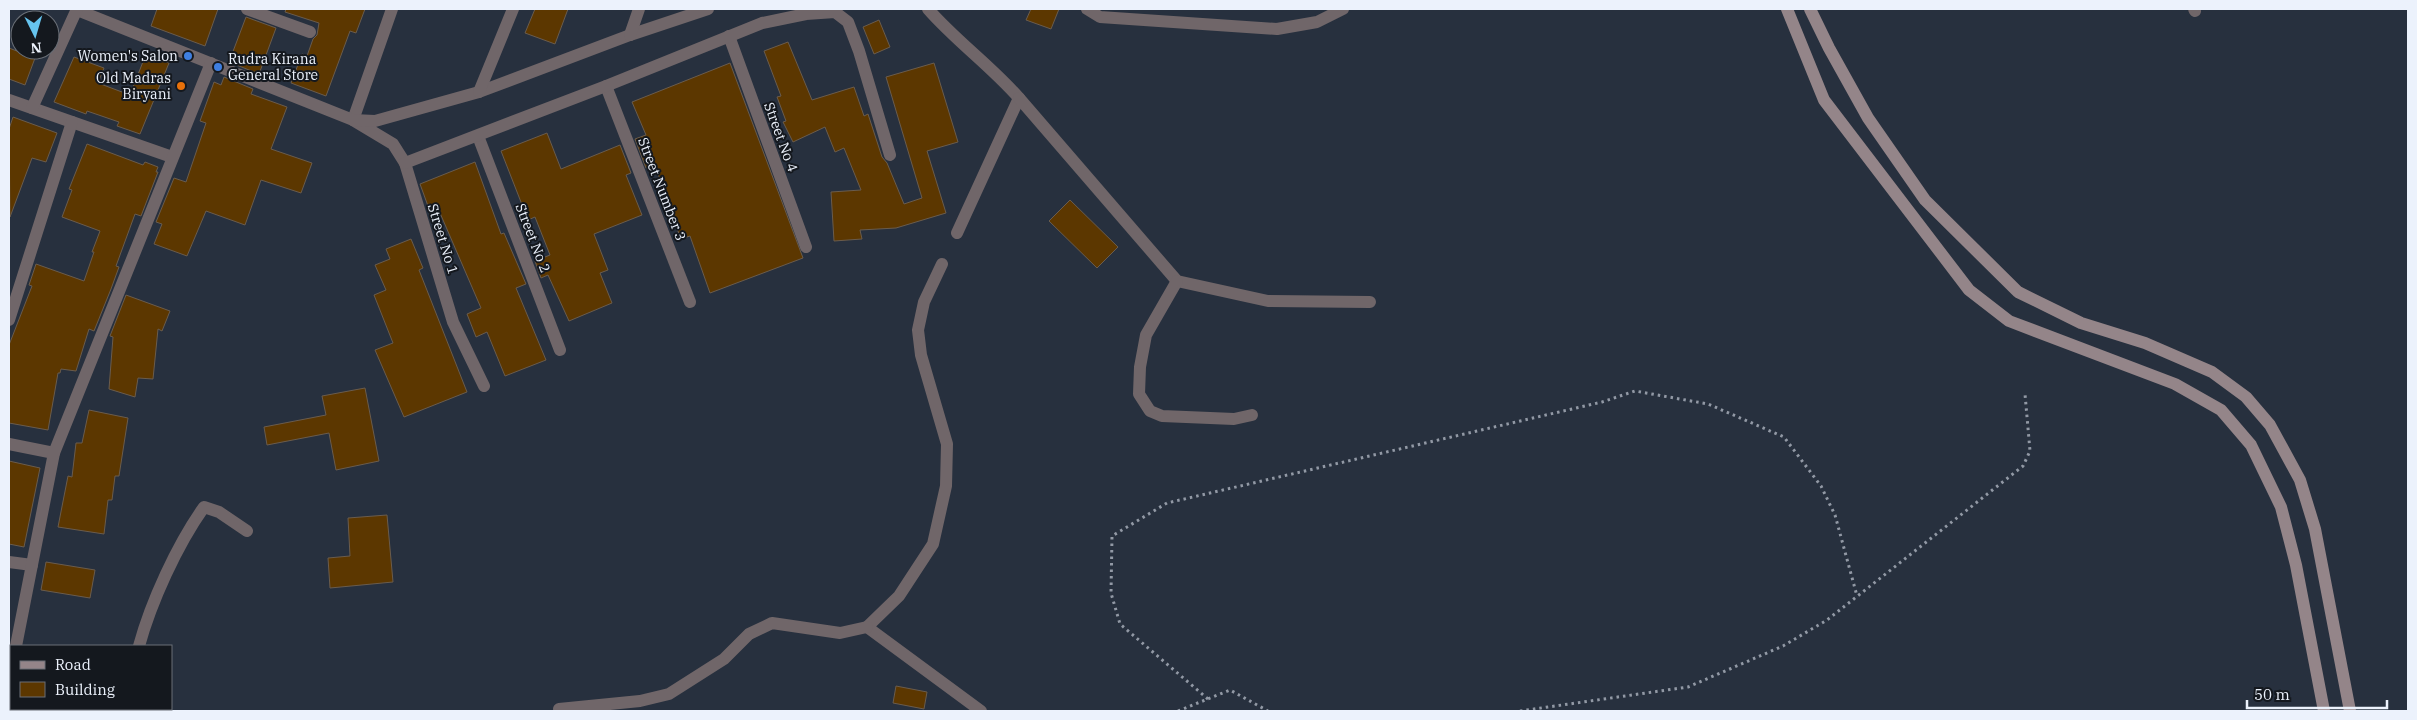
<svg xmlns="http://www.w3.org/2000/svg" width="2417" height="720" font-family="'IBM Plex Serif',serif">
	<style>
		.building { fill: #5c3700; stroke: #6a5c4d }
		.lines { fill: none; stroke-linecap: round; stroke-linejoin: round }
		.path { stroke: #9299a5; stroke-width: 3; stroke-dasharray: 2.5 4; stroke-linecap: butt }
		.minor { stroke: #706669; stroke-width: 12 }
		.secondary { stroke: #948589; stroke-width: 12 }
		.shop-dot { fill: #3f7fe0; stroke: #14181e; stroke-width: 2 }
		.food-dot { fill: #e8710a; stroke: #14181e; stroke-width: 2 }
		.labels { text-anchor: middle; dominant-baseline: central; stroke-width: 4; stroke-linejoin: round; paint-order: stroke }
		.poi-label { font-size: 14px; fill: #ecf2fc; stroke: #14181e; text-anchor: end }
		.street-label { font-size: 14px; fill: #ecf2fc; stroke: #14181e }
	</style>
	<rect width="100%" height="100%" fill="#27303e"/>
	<g class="building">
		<path d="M 157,9 L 218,9 L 205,46 L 151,26 Z"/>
		<path d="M 286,9 L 365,9 L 356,33 L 350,31 L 326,96 L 291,83 L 302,54 L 307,56 L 313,39 L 317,35 L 319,23 L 285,12 Z"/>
		<path d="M 535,9 L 568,9 L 555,44 L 525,33 Z"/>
		<path d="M 1031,9 L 1059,9 L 1051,29 L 1026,20 Z"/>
		<path d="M 246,17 L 276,28 L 259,74 L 229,62 Z"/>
		<path d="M 879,20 L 890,47 L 874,54 L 863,27 Z"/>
		<path d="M 788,42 L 812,100 L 854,87 L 864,116 L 868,114 L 882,157 L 887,163 L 904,204 L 922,198 L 886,77 L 934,63 L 958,142 L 927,151 L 946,213 L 896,228 L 860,230 L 862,239 L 834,241 L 831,192 L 861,190 L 844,148 L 835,152 L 825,127 L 793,142 L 783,122 L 786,121 L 777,97 L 781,96 L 764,51 Z"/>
		<path d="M 9,48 L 35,58 L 25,85 L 9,79 Z"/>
		<path d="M 146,54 L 169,63 L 140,134 L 117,126 L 119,122 L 87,111 L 86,114 L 54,102 L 74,57 L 104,68 L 98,83 L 130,95 Z"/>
		<path d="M 730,63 L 803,258 L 710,293 L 690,236 L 681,239 L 670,210 L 673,209 L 654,165 L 646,168 L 635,139 L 646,135 L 632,102 Z"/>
		<path d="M 224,77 L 253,89 L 251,94 L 287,107 L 271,149 L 312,163 L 301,193 L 261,180 L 245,225 L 206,211 L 187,256 L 154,244 L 162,224 L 156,222 L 174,178 L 186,182 L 206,123 L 200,121 L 214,82 L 221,85 Z"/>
		<path d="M 13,117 L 57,133 L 46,162 L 32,158 L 10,217 L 9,129 Z"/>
		<path d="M 547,133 L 561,169 L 620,145 L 631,173 L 626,175 L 642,215 L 594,234 L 608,270 L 600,273 L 612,303 L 569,321 L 548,275 L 541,278 L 535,261 L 550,255 L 535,217 L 528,220 L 501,151 Z"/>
		<path d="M 87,144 L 143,165 L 145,162 L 158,167 L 156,172 L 158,172 L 141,216 L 135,214 L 116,266 L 119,267 L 111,289 L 94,331 L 89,329 L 76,371 L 61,369 L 60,373 L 58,373 L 48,430 L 9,423 L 9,345 L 32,286 L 29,285 L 36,264 L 84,281 L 94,252 L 92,252 L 100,231 L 62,217 L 72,190 L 69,189 Z"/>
		<path d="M 475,162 L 501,234 L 504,233 L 526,284 L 516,288 L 546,360 L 505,376 L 487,332 L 476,337 L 467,314 L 481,308 L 440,213 L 432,217 L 420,184 Z"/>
		<path d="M 1070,200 L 1118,247 L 1097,268 L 1049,221 Z"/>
		<path d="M 411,239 L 423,268 L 419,270 L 467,392 L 404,417 L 375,350 L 393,343 L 374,295 L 386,290 L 375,265 L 390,259 L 386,249 Z"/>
		<path d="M 126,295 L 170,311 L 162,331 L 158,329 L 153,379 L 138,378 L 135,397 L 109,389 L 113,337 L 110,336 Z"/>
		<path d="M 365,388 L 379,461 L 336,470 L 329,433 L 267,445 L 264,427 L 326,415 L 322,396 Z"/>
		<path d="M 89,410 L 128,418 L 119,476 L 115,476 L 112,500 L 108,500 L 104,534 L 58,527 L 68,476 L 72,477 L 76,443 L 82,443 Z"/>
		<path d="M 9,461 L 40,468 L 24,547 L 9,544 Z"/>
		<path d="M 387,515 L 393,582 L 330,588 L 328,558 L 350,556 L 348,518 Z"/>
		<path d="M 46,562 L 95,570 L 90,598 L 41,590 Z"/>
		<path d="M 896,686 L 927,692 L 924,709 L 893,703 Z"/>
	</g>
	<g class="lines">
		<g class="path">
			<path d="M 1208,699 L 1120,624 L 1111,593 L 1112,536 L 1167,503 L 1602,402 L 1635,391 L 1708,404 L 1784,437 L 1821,486 L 1835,515 L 1857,596"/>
			<path d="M 1178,711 L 1230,690 L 1268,711"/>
			<path d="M 1520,711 L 1688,687 L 1783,646 L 1827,620 L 2023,466 L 2030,451 L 2025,394"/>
		</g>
		<g class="minor">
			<path d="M 247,9 L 310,32"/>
			<path d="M 392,9 L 353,120 L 393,144 L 405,163 L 453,322 L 484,386"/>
			<path d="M 928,9 C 956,41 991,66 1019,98 L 957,233"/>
			<path d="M 1087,9 L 1100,17 L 1277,29 L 1317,22 L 1343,9"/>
			<path d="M 2194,9 L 2195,11"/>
			<path d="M 77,10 L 353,120 L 375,121 L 479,92 L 630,35 L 708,9"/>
			<path d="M 630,35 L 639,9"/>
			<path d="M 729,36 L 806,247"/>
			<path d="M 606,86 L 690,302"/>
			<path d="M 479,92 L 513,9"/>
			<path d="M 1019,98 L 1177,281 L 1268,301 L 1370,302"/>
			<path d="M 9,100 L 172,157"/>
			<path d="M 32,108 L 77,9"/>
			<path d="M 478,136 L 560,350"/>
			<path d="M 405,163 L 606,86 L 762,23 L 806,14 L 835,12 L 848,22 L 859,51 L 890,155"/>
			<path d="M 942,264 L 924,302 L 918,330 L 921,355 L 947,444 L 946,486 L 933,544 L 899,596 L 867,627 L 981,711"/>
			<path d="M 1177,281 L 1146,335 L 1140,367 L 1139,394 L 1150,411 L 1162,416 L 1234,419 L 1252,415"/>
			<path d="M 9,320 L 72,122"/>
			<path d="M 9,444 L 54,453"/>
			<path d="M 9,562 L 32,565"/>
			<path d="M 16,646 L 54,453 L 211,63"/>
			<path d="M 139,646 C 151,602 177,545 204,507 L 219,512 L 247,531"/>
			<path d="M 9,682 L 11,670"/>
			<path d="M 132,709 L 132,711"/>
			<path d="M 559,709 L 640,701 L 669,694 L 724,659 L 749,634 L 772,623 L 840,633 L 867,627"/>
		</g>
		<g class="secondary">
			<path d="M 1787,9 L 1824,100 L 1969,290 L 2009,321 L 2175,384 L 2221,410 L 2251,445 L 2281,507 L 2296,565 L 2324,711"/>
			<path d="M 1810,9 L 1829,48 L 1868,118 L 1925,200 L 2018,292 L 2081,323 L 2145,343 L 2212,372 L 2246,397 L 2270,425 L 2300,480 L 2315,529 L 2350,711"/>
		</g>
	</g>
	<g class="shop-dot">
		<circle cx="188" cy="56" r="5"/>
		<circle cx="218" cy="67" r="5"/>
	</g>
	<circle class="food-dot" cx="181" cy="86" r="5"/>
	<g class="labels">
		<g class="poi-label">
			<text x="178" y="56">Women's Salon</text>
			<text x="228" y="59" text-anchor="start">Rudra Kirana<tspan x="228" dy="16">General Store</tspan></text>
			<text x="171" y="78">Old Madras<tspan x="171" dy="16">Biryani</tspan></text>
		</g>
		<g class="street-label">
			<text transform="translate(781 137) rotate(70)">Street No 4</text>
			<text transform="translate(662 189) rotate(69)">Street Number 3</text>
			<text transform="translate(533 238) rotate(69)">Street No 2</text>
			<text transform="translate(443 239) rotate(73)">Street No 1</text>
		</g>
	</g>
	<rect width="2417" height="720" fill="none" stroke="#ecf2fc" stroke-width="20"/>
	<rect x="10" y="645" width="162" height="65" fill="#14181e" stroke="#6a6f77"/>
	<rect x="20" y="661" width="25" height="8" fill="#948589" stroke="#6a6f77"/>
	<text x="55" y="670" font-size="15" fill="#ecf2fc">Road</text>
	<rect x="20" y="682" width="25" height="15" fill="#5c3700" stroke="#6a6f77"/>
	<text x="55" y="695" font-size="15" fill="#ecf2fc">Building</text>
	<g transform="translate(35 35) rotate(175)"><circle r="24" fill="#14181e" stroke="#6a6f77"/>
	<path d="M0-4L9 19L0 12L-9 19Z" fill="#66c4ef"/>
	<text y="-8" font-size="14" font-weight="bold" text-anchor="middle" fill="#ecf2fc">N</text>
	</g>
	<path d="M2247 700v8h140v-8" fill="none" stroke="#ecf2fc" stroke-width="2.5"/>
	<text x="2254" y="700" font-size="15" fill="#ecf2fc" stroke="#14181e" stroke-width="4" paint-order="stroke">50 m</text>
</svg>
